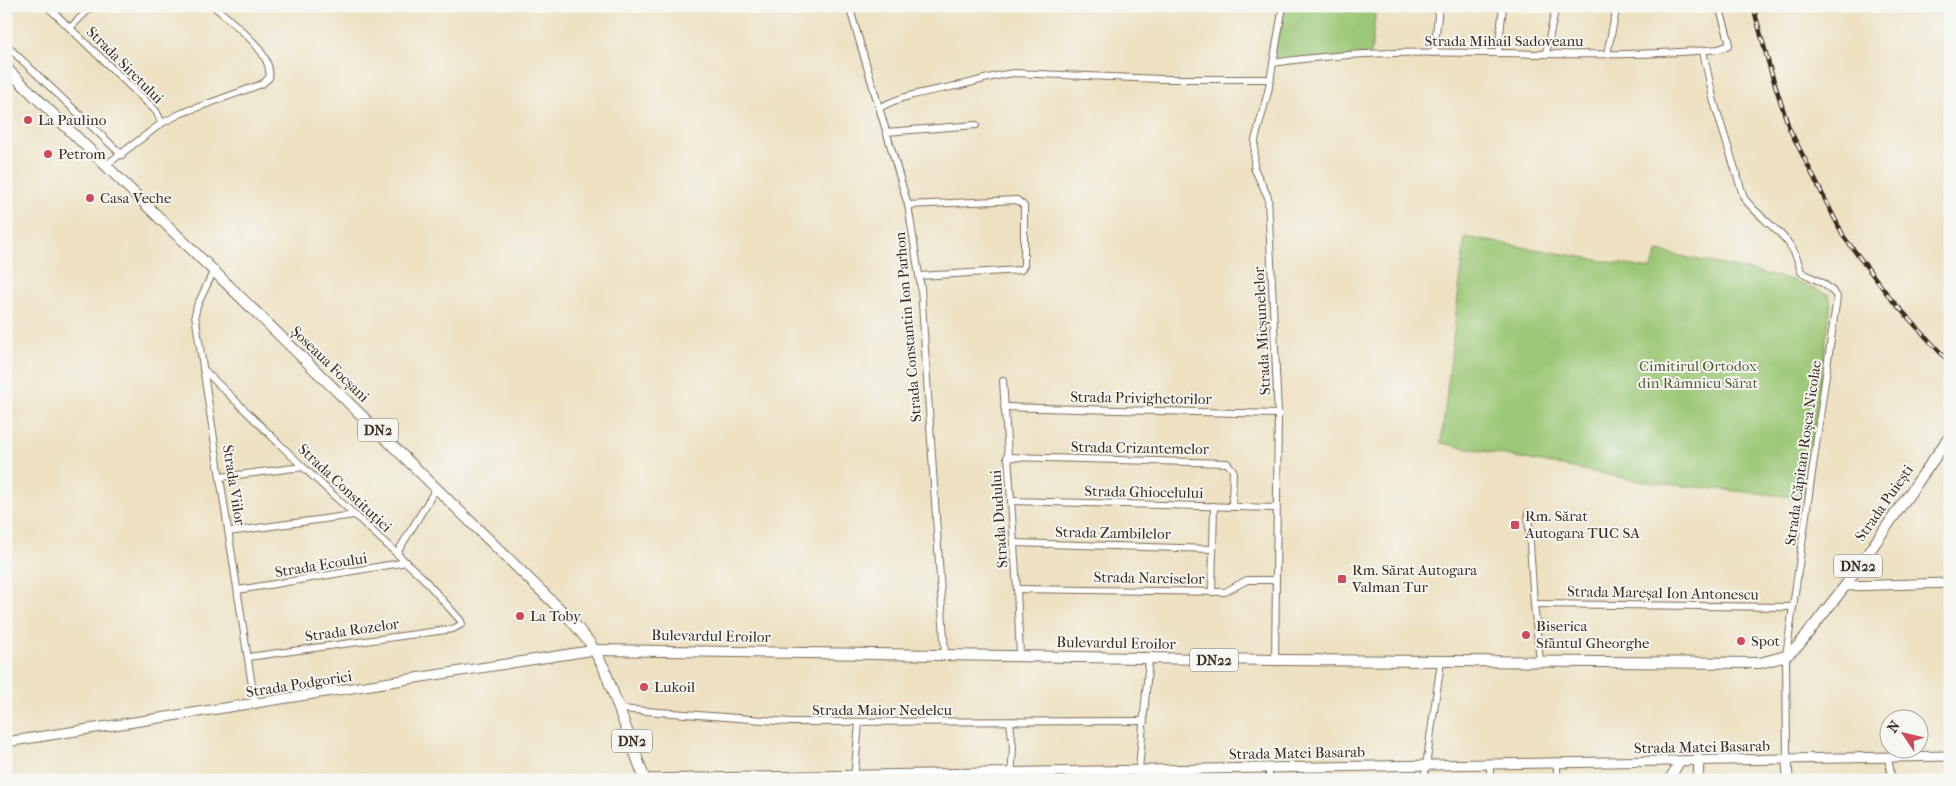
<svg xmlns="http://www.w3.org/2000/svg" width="1956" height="786" font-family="'IM FELL French Canon',serif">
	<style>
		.green { fill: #9bc876; stroke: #6b794a }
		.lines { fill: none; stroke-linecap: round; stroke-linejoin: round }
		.street-casing { stroke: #796a57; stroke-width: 8 }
		.secondary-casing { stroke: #796a57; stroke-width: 11 }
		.primary-casing { stroke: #796a57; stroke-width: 12 }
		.street { stroke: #fff; stroke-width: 6 }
		.secondary { stroke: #fff; stroke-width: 9 }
		.primary { stroke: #fff; stroke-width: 10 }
		.rail-casing { stroke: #3b2a1e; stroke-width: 4.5 }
		.rail { stroke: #f6f6f2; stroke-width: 2.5; stroke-dasharray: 8; stroke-linecap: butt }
		.poi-dot { fill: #d1495b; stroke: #f6f6f2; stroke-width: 2 }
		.labels { text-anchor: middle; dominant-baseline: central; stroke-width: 4; stroke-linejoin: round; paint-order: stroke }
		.shield { fill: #f6f6f2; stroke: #73675e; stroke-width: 1 }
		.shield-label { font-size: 14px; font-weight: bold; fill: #3b2a1e }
		.street-label { font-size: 15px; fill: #3b2a1e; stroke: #f6f6f2 }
		.poi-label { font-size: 15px; fill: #3b2a1e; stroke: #f6f6f2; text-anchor: start }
		.park-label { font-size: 15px; fill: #585938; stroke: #f6f6f2 }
	</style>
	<rect width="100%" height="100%" fill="#f6f6f2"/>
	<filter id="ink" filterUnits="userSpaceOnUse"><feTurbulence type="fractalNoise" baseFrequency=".02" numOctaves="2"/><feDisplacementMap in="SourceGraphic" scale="10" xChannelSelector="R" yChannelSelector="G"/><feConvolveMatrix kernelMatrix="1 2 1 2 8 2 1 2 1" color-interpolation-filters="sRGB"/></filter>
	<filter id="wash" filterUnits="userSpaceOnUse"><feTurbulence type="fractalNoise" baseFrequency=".0096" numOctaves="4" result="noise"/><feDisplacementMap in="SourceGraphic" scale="20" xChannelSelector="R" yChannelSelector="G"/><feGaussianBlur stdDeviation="1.12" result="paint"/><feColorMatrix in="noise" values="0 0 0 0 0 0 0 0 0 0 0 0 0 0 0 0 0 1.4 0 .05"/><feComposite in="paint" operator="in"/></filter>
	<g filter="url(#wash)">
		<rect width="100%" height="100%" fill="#ede1c1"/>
		<g class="green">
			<path d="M 1283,6 L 1376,6 L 1371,54 L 1273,63 Z"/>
			<path d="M 1465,237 L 1651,269 L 1658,251 L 1793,280 L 1829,295 L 1831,304 L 1805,498 L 1646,482 L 1441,443 Z"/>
		</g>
	</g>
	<g filter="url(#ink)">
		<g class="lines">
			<defs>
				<g id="street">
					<path d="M 47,6 L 156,111 L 162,123"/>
					<path d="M 849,6 L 908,205 L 921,288 L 945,654"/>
					<path d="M 70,28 L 92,6"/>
					<path d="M 6,45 L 122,155"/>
					<path d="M 1703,51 L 1714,102 L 1744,198 C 1765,226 1793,233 1801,272 C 1814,279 1829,284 1837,297 L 1786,656 L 1787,759"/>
					<path d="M 1434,53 L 1439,6"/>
					<path d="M 1498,53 L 1503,6"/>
					<path d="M 1546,53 L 1556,6"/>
					<path d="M 1607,54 L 1617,6"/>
					<path d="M 1273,63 C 1420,40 1571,64 1719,49 L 1729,45 L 1729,40 L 1719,6"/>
					<path d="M 879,108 C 905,94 932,91 961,85 C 979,81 995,75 1014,73 L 1160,79 L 1271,79"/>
					<path d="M 886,132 L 976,125"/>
					<path d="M 106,165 L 162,123 L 182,113 L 262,84 L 269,78 C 274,52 232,23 214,6"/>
					<path d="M 908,205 L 1017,200 L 1024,206 L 1024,265 L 1021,270 L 919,276"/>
					<path d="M 213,272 L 197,306 L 195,315 L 255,705"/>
					<path d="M 203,369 L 303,467 L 422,577 L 461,621 L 462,624 L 453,629 L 248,657"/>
					<path d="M 1003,381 L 1017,589 L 1020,656"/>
					<path d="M 1004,407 L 1278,414"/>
					<path d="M 1007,457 L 1227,463 L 1233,470 L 1232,505"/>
					<path d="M 220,477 L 303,467"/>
					<path d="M 1011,501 L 1276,508"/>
					<path d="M 1528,513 L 1534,604 L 1540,661"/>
					<path d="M 228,532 L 354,515"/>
					<path d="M 1014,543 L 1212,549"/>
					<path d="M 397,553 L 437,487"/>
					<path d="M 1017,589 L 1225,592 L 1247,580 L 1276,580"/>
					<path d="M 238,590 L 407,562"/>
					<path d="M 1212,592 L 1214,506"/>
					<path d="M 1534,604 L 1793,607"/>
					<path d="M 1275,660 L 1278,414 L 1268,197 L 1254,168 L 1255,140 L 1268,92 L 1283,6"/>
					<path d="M 620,709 L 790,722 L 1144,721"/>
					<path d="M 1010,722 L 1013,748 L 1011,780"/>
					<path d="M 1888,757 L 1892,780"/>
					<path d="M 1269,767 L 1269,780"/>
					<path d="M 854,780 L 859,723"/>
					<path d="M 1138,780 L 1149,659"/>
					<path d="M 1424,780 L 1441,662"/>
					<path d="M 1490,780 L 1490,764"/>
					<path d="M 1557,780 L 1557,764"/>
				</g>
				<g id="secondary">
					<path d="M 1845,586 L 1950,583"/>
					<path d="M 6,742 L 595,650"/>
					<path d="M 1787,759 L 1788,780"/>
					<path d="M 645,779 L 1950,756"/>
					<path d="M 1669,780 L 1680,761"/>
					<path d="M 1698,780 L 1699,759"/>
				</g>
				<g id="primary">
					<path d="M 6,68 L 570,619 L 590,643 L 604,668 L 645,780"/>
					<path d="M 595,650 L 1275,660 L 1760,663 L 1786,656 L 1798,646 L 1845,586 L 1950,436"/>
				</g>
			</defs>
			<use href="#street" class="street-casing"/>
			<use href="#secondary" class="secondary-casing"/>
			<use href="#primary" class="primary-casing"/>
			<use href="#street" class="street"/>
			<use href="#secondary" class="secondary"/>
			<use href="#primary" class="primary"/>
			<defs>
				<path id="rail" d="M 1753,6 L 1771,72 L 1789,128 L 1844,237 L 1891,299 L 1950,363"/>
			</defs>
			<use href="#rail" class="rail-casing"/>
			<use href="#rail" class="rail"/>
		</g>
	</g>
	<g class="poi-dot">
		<circle cx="28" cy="120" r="5"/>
		<circle cx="48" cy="154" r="5"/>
		<circle cx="90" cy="198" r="5"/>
		<rect x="1510" y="520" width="10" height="10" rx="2.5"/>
		<rect x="1337" y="574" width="10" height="10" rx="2.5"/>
		<circle cx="520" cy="616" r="5"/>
		<circle cx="1526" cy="635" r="5"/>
		<circle cx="1741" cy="641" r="5"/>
		<circle cx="644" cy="687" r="5"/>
	</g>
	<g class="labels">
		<g class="shield">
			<rect x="358" y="418.5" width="40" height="23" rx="4"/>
			<rect x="1834" y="554.5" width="48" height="23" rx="4"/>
			<rect x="1190" y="648.5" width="48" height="23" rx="4"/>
			<rect x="612" y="729.5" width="40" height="23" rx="4"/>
		</g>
		<g class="shield-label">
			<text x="378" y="430">DN2</text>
			<text x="1858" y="566">DN22</text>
			<text x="1214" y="660">DN22</text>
			<text x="632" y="741">DN2</text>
		</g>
		<g class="street-label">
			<text x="1504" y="41">Strada Mihail Sadoveanu</text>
			<text transform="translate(125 65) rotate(45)">Strada Siretului</text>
			<text transform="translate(908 327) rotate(-95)">Strada Constantin Ion Parhon</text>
			<text transform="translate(1262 331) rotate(-93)">Strada Micșunelelor</text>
			<text transform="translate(330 364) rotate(44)">Șoseaua Focșani</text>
			<text transform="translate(1141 398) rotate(1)">Strada Privighetorilor</text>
			<text transform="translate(1140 448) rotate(1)">Strada Crizantemelor</text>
			<text transform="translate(1803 453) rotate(-82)">Strada Căpitan Roșca Nicolae</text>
			<text transform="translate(234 485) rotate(81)">Strada Viilor</text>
			<text transform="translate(345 488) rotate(43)">Strada Constituției</text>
			<text transform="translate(1144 492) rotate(1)">Strada Ghiocelului</text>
			<text transform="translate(1884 503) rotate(-55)">Strada Puiești</text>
			<text transform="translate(999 519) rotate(-94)">Strada Dudului</text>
			<text transform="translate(1113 533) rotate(1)">Strada Zambilelor</text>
			<text transform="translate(321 565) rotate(-9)">Strada Ecoului</text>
			<text transform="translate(1149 578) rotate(1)">Strada Narciselor</text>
			<text transform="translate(1663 593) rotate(1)">Strada Mareșal Ion Antonescu</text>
			<text transform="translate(352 630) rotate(-8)">Strada Rozelor</text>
			<text transform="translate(711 636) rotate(1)">Bulevardul Eroilor</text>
			<text transform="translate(1116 643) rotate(1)">Bulevardul Eroilor</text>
			<text transform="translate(299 684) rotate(-9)">Strada Podgoriei</text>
			<text x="882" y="710">Strada Maior Nedelcu</text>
			<text transform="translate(1702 747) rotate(-1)">Strada Matei Basarab</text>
			<text transform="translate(1297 753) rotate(-1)">Strada Matei Basarab</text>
		</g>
		<g class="poi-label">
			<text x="38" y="120">La Paulino</text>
			<text x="58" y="154">Petrom</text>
			<text x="100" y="198">Casa Veche</text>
			<text x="1525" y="516">Rm. Sărat<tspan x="1525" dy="17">Autogara TUC SA</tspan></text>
			<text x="1352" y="570">Rm. Sărat Autogara<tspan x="1352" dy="17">Valman Tur</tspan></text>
			<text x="530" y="616">La Toby</text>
			<text x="1536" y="626">Biserica<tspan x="1536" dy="17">Sfântul Gheorghe</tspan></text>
			<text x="1751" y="641">Spot</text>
			<text x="654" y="687">Lukoil</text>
		</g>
		<g class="park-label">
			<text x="1698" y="366">Cimitirul Ortodox<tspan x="1698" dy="17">din Râmnicu Sărat</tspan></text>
		</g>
	</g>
	<rect width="1956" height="786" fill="none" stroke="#f6f6f2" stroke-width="25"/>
	<g transform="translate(1904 734) rotate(305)"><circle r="24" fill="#f6f6f2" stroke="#aba49d"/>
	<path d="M0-4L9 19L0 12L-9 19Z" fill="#d1495b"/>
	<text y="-8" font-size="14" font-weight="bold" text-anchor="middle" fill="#3b2a1e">N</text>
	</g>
</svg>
